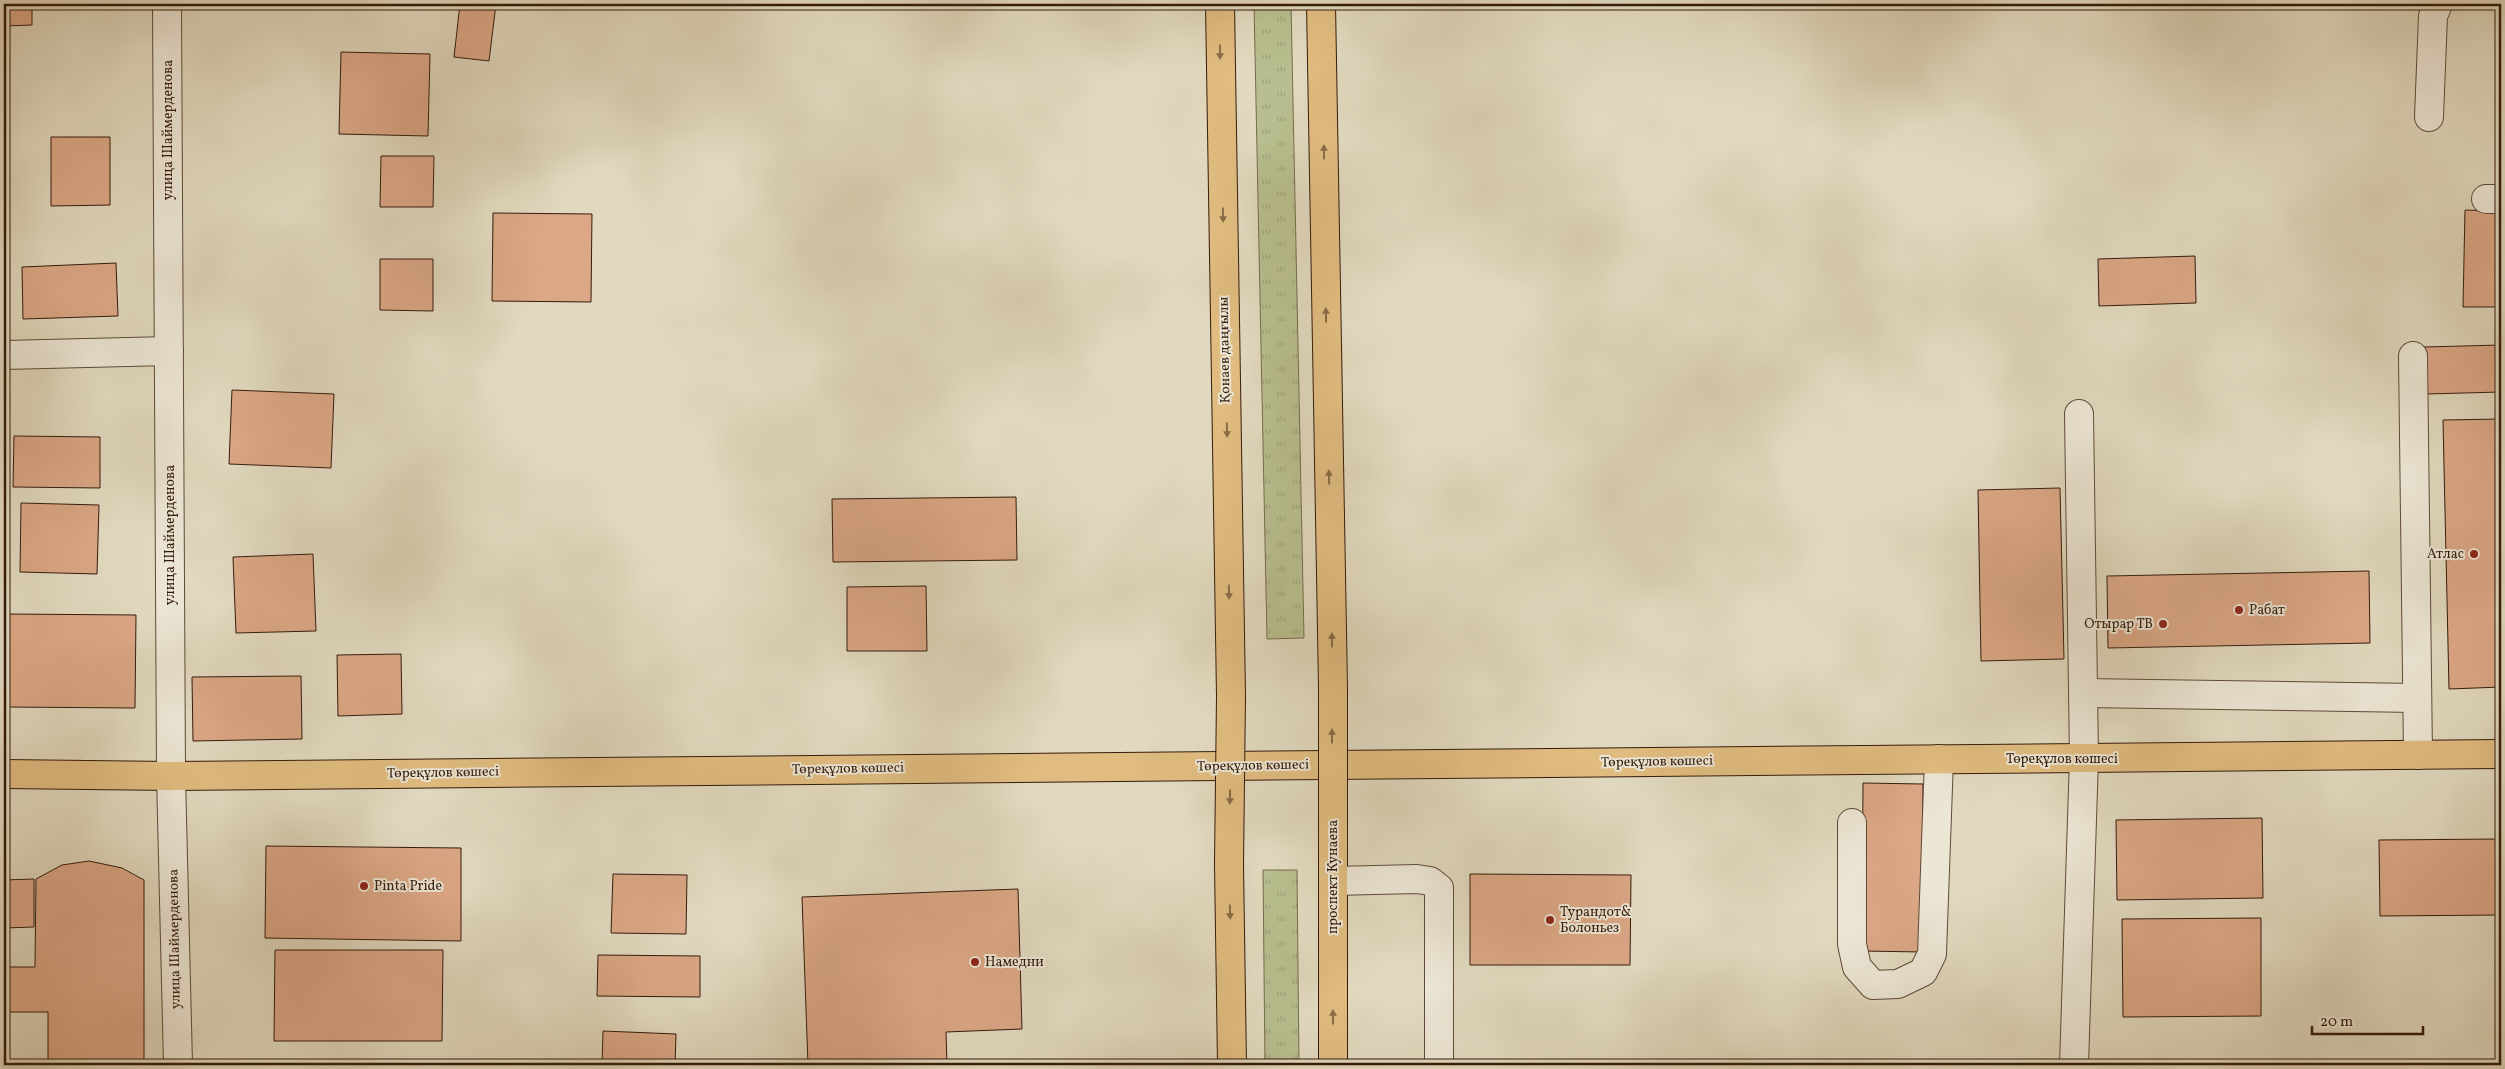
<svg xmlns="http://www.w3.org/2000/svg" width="2505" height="1069" font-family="Vollkorn,serif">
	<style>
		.grass { fill: url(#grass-tufts); stroke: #766c4d }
		.building { fill: #dba786; stroke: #341b0b }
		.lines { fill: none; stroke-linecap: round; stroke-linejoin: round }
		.minor-casing { stroke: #5f4a38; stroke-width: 30 }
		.major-casing { stroke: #341b0b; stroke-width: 30 }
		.minor { stroke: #ece6d5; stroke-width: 28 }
		.major { stroke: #e0bc80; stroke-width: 28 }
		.major-bridge-casing { stroke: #341b0b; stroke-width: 30; stroke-linecap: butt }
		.major-bridge { stroke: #e0bc80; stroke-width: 28 }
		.oneway { fill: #8a6c46 }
		.poi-dot { fill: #8f2418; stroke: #ece6d5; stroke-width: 2 }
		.labels { text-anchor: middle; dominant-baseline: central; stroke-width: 4; stroke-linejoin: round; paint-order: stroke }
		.street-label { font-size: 14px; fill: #341b0b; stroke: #ece6d5 }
		.poi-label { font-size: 14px; fill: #341b0b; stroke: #ece6d5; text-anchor: start }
	</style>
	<defs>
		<pattern id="grass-tufts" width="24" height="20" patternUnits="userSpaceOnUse" patternTransform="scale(1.25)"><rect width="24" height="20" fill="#b8be8f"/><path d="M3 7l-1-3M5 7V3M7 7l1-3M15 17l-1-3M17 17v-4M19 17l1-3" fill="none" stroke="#9fa37a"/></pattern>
	</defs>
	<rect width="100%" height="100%" fill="#e1d9bf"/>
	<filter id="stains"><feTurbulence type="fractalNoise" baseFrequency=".004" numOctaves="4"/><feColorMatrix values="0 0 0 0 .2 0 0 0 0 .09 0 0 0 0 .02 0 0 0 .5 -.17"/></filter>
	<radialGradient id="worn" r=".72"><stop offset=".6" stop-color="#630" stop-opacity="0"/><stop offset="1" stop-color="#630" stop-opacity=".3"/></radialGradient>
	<g class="grass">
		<path d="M 1254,4 L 1291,4 L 1304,638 L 1267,639 Z"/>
		<path d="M 1263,870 L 1297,870 L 1299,1065 L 1265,1065 Z"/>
	</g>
	<g class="building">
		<path d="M 4,4 L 32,4 L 32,25 L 4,26 Z"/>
		<path d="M 460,4 L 496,4 L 489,61 L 454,57 Z"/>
		<path d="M 341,52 L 430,54 L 428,136 L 339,134 Z"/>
		<path d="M 51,137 L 110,137 L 110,205 L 51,206 Z"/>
		<path d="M 381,156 L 434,156 L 433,207 L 380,207 Z"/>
		<path d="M 2465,210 L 2501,211 L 2501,307 L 2463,307 Z"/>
		<path d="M 493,213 L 592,214 L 591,302 L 492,301 Z"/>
		<path d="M 2195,256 L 2196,303 L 2099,306 L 2098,259 Z"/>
		<path d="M 380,259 L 433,259 L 433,311 L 380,310 Z"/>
		<path d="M 116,263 L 118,316 L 23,319 L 22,267 Z"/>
		<path d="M 2501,345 L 2501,392 L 2426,394 L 2424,347 Z"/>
		<path d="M 232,390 L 334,394 L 331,468 L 229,464 Z"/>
		<path d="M 2501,419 L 2501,687 L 2449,689 L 2443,420 Z"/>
		<path d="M 14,436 L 100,437 L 100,488 L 13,487 Z"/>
		<path d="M 2060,488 L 2064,659 L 1981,661 L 1978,490 Z"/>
		<path d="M 1016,497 L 1017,560 L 833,562 L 832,499 Z"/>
		<path d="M 21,503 L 99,505 L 97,574 L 20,572 Z"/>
		<path d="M 4,554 L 9,554 L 5,706 L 4,706 Z"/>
		<path d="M 313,554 L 316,631 L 236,633 L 233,557 Z"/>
		<path d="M 2369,571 L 2370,643 L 2108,648 L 2107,576 Z"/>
		<path d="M 926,586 L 927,651 L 847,651 L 847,587 Z"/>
		<path d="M 8,614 L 136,615 L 135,708 L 7,707 Z"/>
		<path d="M 401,654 L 402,714 L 338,716 L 337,655 Z"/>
		<path d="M 301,676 L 302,739 L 193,741 L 192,677 Z"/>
		<path d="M 1863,783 L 1923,784 L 1922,952 L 1862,951 Z"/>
		<path d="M 2262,818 L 2263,898 L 2117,900 L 2116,820 Z"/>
		<path d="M 2501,839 L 2501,915 L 2380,916 L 2379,840 Z"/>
		<path d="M 266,846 L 461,848 L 461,941 L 265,938 Z"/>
		<path d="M 89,861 L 122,868 L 144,880 L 144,1065 L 48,1065 L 48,1012 L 4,1012 L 4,967 L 35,967 L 36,879 L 62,865 Z"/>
		<path d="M 613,874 L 687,875 L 686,934 L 611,933 Z"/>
		<path d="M 1470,874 L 1631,875 L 1630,965 L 1470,965 Z"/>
		<path d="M 34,879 L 34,927 L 4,928 L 4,880 Z"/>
		<path d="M 1018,889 L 1022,1029 L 946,1032 L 947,1065 L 808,1065 L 802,897 Z"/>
		<path d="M 2261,918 L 2261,1016 L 2123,1017 L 2122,919 Z"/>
		<path d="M 275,950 L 443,950 L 442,1041 L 274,1041 Z"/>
		<path d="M 598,955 L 700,956 L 700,997 L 597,996 Z"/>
		<path d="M 603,1031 L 676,1034 L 675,1065 L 602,1065 Z"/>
	</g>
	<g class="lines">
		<defs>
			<g id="minor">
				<path d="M 167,4 L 171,776 L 178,1065"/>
				<path d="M 2429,117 L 2433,16 L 2438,4"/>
				<path d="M 2486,199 L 2501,199"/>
				<path d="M 4,355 L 169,351"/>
				<path d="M 2413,356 L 2418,755"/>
				<path d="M 2083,693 L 2417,698"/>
				<path d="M 1852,823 L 1852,944 L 1857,967 L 1873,985 L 1898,984 L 1923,972 L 1932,954 L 1939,759"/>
				<path d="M 1333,881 L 1417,879 L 1430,881 L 1439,888 L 1439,1065"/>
				<path d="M 2074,1065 L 2084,758 L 2079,414"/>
			</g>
			<g id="major">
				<path d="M 1220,4 L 1231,696"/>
				<path d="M 1321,4 L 1333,688"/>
				<path d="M 4,774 L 171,776 L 2501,754"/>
				<path d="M 1229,864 L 1232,1065"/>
				<path d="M 1333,1065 L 1333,854"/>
			</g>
		</defs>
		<use href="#minor" class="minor-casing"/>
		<use href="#major" class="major-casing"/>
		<use href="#minor" class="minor"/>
		<use href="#major" class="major"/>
		<defs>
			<g id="major-bridge">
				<path d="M 1333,688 L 1333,854"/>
				<path d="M 1229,864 L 1231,696"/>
			</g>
		</defs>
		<use href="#major-bridge" class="major-bridge-casing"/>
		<use href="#major-bridge" class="major-bridge"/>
	</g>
	<defs><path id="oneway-solid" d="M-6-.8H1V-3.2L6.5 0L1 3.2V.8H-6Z" transform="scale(1.25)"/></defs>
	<g class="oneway">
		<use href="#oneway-solid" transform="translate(1220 52) rotate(89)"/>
		<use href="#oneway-solid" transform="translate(1324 152) rotate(-91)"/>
		<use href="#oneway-solid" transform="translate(1223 215) rotate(89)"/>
		<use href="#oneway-solid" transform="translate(1326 315) rotate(-91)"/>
		<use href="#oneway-solid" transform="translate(1227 430) rotate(89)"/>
		<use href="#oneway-solid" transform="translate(1329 477) rotate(-91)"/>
		<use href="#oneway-solid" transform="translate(1229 592) rotate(89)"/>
		<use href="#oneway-solid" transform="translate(1332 640) rotate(-91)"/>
		<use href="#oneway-solid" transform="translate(1332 736) rotate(-90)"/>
		<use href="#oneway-solid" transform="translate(1230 797) rotate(91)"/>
		<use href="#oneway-solid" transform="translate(1230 912) rotate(89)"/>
		<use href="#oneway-solid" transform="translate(1333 1017) rotate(-90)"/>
	</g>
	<g class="poi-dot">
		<circle cx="2474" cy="554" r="5"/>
		<circle cx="2239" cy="610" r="5"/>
		<circle cx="2163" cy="624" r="5"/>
		<circle cx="364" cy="886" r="5"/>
		<circle cx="1550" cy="920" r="5"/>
		<circle cx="975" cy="962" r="5"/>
	</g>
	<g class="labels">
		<g class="street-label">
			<text transform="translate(168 130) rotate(-90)">улица Шаймерденова</text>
			<text transform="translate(1225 350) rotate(-91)">Қонаев даңғылы</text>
			<text transform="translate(170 535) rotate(-90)">улица Шаймерденова</text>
			<text x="2062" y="759">Төреқұлов көшесі</text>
			<text transform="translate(1657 762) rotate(-1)">Төреқұлов көшесі</text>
			<text transform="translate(1253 766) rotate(-1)">Төреқұлов көшесі</text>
			<text transform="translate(848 769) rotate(-1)">Төреқұлов көшесі</text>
			<text transform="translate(443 773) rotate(-1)">Төреқұлов көшесі</text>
			<text transform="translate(1333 877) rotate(-90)">проспект Кунаева</text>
			<text transform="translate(175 939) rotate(-91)">улица Шаймерденова</text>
		</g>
		<g class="poi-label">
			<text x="2464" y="554" text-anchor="end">Атлас</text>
			<text x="2249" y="610">Рабат</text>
			<text x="2153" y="624" text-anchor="end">Отырар ТВ</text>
			<text x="374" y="886">Pinta Pride</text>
			<text x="1560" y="912">Турандот&amp;<tspan x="1560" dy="16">Болоньез</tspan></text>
			<text x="985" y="962">Намедни</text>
		</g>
	</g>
	<rect width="2505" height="1069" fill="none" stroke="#e1d9bf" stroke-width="20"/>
	<rect x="5" y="5" width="2495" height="1059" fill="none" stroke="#341b0b" stroke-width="2.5"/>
	<rect x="10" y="10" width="2485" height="1049" fill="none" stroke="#341b0b"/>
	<path d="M2312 1026v8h111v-8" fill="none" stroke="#341b0b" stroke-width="2.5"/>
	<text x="2320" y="1026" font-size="15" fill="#341b0b" stroke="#ece6d5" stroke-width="4" paint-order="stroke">20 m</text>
	<rect width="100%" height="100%" filter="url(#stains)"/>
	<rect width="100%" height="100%" fill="url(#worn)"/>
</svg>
